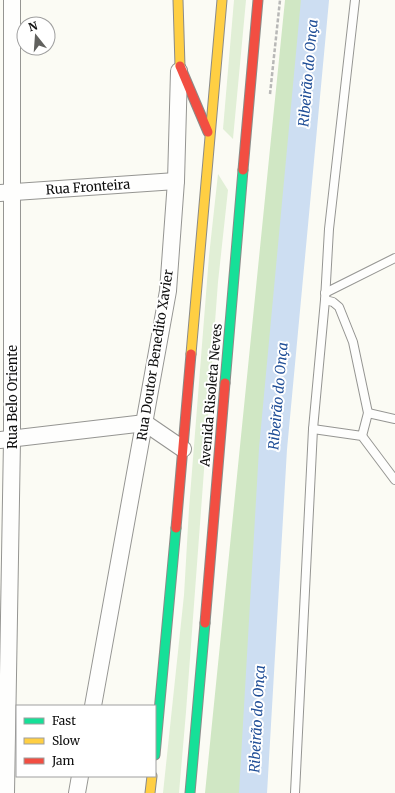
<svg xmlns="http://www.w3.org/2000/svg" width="395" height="793" font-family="Merriweather,serif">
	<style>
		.green { fill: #e1efd6 }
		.forest { fill: #d0e7c4 }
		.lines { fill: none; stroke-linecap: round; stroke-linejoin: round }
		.river { stroke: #cddef2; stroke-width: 28 }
		.lane-casing { stroke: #959592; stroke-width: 10 }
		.street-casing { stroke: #959592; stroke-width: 18 }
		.fast-casing { stroke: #8b8b88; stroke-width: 11 }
		.slow-casing { stroke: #8b8b88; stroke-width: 11 }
		.jam-casing { stroke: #8b8b88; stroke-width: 11 }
		.path { stroke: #b8b8b7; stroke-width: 2.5; stroke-dasharray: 4 2; stroke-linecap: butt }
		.lane { stroke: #fefefd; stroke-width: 8 }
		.street { stroke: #fefefd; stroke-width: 16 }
		.fast { stroke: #16e098; stroke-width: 9 }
		.slow { stroke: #ffcf43; stroke-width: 9 }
		.jam { stroke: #f24e42; stroke-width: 9 }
		.labels { text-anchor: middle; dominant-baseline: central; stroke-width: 4; stroke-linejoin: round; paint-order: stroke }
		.street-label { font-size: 13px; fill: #0e0e0e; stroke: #fff }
		.water-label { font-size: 14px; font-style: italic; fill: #214f97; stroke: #fff }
	</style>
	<rect width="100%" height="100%" fill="#fbfbf4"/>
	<g class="green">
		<path d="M 234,0 L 246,0 L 233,139 L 223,129 Z"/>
		<path d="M 218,174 L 228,190 L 218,282 L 186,712 L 179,793 L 163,793 L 184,595 L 189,509 L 209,256 Z"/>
	</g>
	<path class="forest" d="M 285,0 L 312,0 L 288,232 L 261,551 L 247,793 L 205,793 Z"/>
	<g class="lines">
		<path class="river" d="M 253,793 L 273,449 L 315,0"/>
		<defs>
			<g id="lane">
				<path d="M 325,293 L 395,258"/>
				<path d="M 325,300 L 333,302 L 339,307 L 353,342 L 368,413 L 362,436"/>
				<path d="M 368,413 L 395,419"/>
				<path d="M 313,429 L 362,436 L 395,480"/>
				<path d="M 295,793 L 313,429 L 325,300 L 329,229 L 355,0"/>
			</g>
			<g id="street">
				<path d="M 0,193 L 176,181"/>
				<path d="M 0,440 L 145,423 L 183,449"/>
				<path d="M 93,706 L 168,291 L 176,181 L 179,71"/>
				<path d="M 6,793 L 12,440 L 12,0"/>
				<path d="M 77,793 L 80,776"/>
			</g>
			<g id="fast">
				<path d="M 225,383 L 243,170"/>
				<path d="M 155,755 L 176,528"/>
				<path d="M 190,793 L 205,623"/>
			</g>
			<g id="slow">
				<path d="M 178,0 L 180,66"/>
				<path d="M 191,354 L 222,0"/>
				<path d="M 150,793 L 152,776"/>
			</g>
			<g id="jam">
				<path d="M 180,66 L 208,132"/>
				<path d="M 243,170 L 258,0"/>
				<path d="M 176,528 L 191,354"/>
				<path d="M 205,623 L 225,383"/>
			</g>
		</defs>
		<use href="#lane" class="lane-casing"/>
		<use href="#street" class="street-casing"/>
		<use href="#fast" class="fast-casing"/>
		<use href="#slow" class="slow-casing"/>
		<use href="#jam" class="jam-casing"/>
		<path class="path" d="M 270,94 L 280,0"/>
		<use href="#lane" class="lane"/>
		<use href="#street" class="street"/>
		<use href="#fast" class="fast"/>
		<use href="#slow" class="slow"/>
		<use href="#jam" class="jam"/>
	</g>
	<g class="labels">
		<g class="street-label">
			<text transform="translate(88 187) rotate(-4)">Rua Fronteira</text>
			<text transform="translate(155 355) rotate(-81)">Rua Doutor Benedito Xavier</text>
			<text transform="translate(211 395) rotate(-85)">Avenida Risoleta Neves</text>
			<text transform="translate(12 397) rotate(-90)">Rua Belo Oriente</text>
		</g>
		<g class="water-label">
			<text transform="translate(308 73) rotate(-85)">Ribeirão do Onça</text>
			<text transform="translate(278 396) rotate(-85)">Ribeirão do Onça</text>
			<text transform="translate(257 719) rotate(-87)">Ribeirão do Onça</text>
		</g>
	</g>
	<rect x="16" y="705" width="140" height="72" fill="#ffffff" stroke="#9f9f9f"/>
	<rect x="24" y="718" width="20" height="6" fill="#16e098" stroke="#9f9f9f"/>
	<text x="52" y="725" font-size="12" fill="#0e0e0e">Fast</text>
	<rect x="24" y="738" width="20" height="6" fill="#ffcf43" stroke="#9f9f9f"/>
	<text x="52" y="745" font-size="12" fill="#0e0e0e">Slow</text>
	<rect x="24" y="758" width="20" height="6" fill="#f24e42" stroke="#9f9f9f"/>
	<text x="52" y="765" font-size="12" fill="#0e0e0e">Jam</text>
	<g transform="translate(36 36) rotate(343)"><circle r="19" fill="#ffffff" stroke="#9f9f9f"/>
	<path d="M0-3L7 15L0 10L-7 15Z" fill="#61615e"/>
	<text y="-6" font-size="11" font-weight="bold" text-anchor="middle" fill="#0e0e0e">N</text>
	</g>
</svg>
